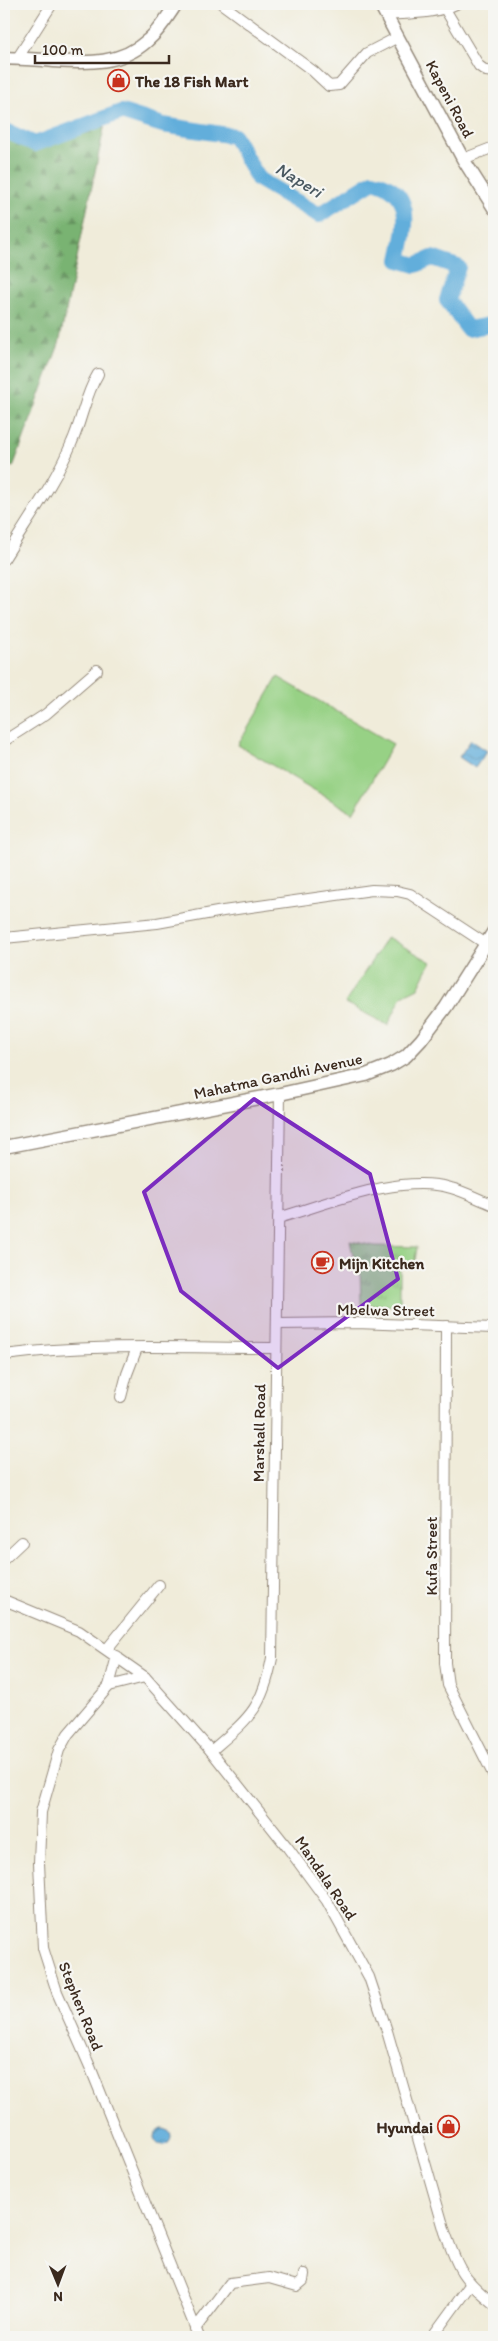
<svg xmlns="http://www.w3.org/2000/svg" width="498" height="2341" font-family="Itim,sans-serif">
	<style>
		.forest { fill: url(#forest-firs); stroke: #5a6e48 }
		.park { fill: url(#park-tufts); stroke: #697e52 }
		.pitch { fill: #97d185; stroke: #697e52 }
		.water { fill: url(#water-waves); stroke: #4e6c7c }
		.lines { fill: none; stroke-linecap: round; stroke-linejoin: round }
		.river { stroke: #62aedb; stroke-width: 16 }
		.minor-casing { stroke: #968b7c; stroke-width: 12 }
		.major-casing { stroke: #968b7c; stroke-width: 15 }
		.minor { stroke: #fff; stroke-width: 10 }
		.major { stroke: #fff; stroke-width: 12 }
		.marked { fill: #7b2cbf; fill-opacity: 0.2; stroke: #7b2cbf; stroke-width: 4; stroke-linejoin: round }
		.labels { text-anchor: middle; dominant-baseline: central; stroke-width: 4.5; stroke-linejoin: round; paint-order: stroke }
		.poi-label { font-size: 16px; font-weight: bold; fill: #3b2a1e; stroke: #f6f6f2; text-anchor: start }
		.street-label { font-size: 16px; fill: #3b2a1e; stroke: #f6f6f2 }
		.water-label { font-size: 18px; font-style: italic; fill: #495860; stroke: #f6f6f2 }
	</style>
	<defs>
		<pattern id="forest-firs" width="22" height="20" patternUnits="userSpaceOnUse" patternTransform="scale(1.25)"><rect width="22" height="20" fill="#79b372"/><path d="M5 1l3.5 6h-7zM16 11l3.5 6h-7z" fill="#64925d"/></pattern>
		<pattern id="park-tufts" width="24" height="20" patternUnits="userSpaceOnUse" patternTransform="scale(1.25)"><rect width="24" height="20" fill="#97d185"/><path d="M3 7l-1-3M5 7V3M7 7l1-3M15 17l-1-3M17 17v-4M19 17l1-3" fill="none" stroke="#7caa6c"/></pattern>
		<pattern id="water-waves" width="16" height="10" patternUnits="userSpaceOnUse" patternTransform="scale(1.25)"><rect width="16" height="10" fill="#62aedb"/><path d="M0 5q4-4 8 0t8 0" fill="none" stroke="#528eb1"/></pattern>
	</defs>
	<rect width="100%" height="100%" fill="#f6f6f2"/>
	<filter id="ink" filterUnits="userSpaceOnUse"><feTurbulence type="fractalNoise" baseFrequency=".02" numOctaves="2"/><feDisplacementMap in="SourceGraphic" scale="10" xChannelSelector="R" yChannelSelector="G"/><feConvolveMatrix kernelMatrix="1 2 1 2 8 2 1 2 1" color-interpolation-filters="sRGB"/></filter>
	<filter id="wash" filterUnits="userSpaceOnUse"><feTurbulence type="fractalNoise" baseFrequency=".0096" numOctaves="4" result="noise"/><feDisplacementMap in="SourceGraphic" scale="20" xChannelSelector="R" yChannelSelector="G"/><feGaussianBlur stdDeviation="1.12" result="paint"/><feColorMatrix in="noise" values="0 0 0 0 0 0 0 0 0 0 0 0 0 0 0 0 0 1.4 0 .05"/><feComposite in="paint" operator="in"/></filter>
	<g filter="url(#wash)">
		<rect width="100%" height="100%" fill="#f0ecda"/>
		<path class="forest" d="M 94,119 L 106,119 L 59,344 L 13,467 L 4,465 L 4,124 C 11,127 18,132 25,135 C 40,140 81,128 94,119 Z"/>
		<path class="park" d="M 350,1241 L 375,1246 L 417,1247 L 414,1267 L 400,1268 L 400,1306 L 361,1304 L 360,1268 L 353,1255 Z"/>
		<g class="pitch">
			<path d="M 278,677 L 393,744 L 353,813 L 238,745 Z"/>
			<path d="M 387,937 L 431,962 L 418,988 L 402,996 L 388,1025 L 345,1003 Z"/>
		</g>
		<g class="water">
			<path d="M 471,740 L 487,751 L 475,768 L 459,757 Z"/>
			<circle cx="163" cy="2137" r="8"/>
		</g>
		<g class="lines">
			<path class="river" d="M 4,130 L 35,144 L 121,112 L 163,125 L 234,136 L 258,179 L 319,215 L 373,181 C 416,191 406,227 399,260 L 416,265 L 432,258 L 458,267 L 447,300 L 468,329 L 494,324"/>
		</g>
	</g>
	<g filter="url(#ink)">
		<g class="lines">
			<defs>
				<g id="minor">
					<path d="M 222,4 L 313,71 L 329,86 L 339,85 L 367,53 L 398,37"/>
					<path d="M 445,9 L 479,66 L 486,71 L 494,72"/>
					<path d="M 386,15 C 410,13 435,14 456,4"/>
					<path d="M 17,59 L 52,4"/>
					<path d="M 463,159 L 494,147"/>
					<path d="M 4,559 C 27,521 55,483 72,442 C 82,420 85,395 98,374"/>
					<path d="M 4,741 L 46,714 L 97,670"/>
					<path d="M 4,938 L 157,923 L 223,911 L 372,890 L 397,891 L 410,894 L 486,944"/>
					<path d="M 278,1218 C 327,1204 400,1173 451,1188 C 466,1192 480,1200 494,1205"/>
					<path d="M 277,1324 L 356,1323 L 494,1328"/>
					<path d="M 446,1326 L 445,1663 L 448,1685 L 494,1776"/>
					<path d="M 4,1355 C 93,1343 185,1348 275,1348"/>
					<path d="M 121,1397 L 127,1374 L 137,1348"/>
					<path d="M 4,1559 L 22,1542"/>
					<path d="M 4,1600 L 79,1631 L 145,1677 L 211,1751 L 288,1848 L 327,1901 L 369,1977 L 387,2031 L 445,2232 C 458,2269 462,2279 494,2304"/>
					<path d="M 107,1649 L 159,1585"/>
					<path d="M 117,1656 L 109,1686 L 68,1734 L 59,1750 L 41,1812 L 39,1863 L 43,1948 L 57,1992 L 91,2069 L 199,2337"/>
					<path d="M 109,1686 L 145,1677"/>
					<path d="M 211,1751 C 249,1718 262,1710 272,1658 L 280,1094"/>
					<path d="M 195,2329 L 230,2283 L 269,2278 L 297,2286 L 303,2281 L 304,2274"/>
					<path d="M 432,2337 L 470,2285"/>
				</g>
				<g id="major">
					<path d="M 380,4 L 463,159 L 494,208"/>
					<path d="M 4,58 C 20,59 37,59 54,61 C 88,63 121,65 148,40 C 160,30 168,16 176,4"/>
					<path d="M 4,1147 L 280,1094 L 366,1075 L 391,1065 L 406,1056 L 421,1040 L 446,1007 L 494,931"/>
				</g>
			</defs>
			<use href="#minor" class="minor-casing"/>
			<use href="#major" class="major-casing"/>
			<use href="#minor" class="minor"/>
			<use href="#major" class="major"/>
		</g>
	</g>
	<path class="marked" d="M 254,1099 L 370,1174 L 398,1279 L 278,1368 L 181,1291 L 144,1192 Z"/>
	<defs>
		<symbol id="shop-ring" viewBox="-11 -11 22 22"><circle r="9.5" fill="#f6f6f2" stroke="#c8321e" stroke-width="1.5"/><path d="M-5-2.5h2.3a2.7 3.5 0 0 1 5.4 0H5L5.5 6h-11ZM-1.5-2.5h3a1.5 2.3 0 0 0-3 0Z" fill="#c8321e"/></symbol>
		<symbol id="cafe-ring" viewBox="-11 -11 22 22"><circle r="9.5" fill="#f6f6f2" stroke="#c8321e" stroke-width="1.5"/><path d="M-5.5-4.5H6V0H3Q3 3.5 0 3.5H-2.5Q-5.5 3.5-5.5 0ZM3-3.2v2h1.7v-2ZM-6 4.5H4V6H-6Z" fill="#c8321e"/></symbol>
	</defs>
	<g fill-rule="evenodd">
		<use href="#shop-ring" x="106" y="68" width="25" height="25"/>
		<use href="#cafe-ring" x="310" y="1250" width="25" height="25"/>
		<use href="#shop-ring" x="436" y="2114" width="25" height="25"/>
	</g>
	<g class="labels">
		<g class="poi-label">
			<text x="135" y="81">The 18 Fish Mart</text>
			<text x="339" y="1263">Mijn Kitchen</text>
			<text x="433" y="2127" text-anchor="end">Hyundai</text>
		</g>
		<g class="street-label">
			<text transform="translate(450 99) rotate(62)">Kapeni Road</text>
			<text transform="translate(278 1076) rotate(-12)">Mahatma Gandhi Avenue</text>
			<text transform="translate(386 1310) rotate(1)">Mbelwa Street</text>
			<text transform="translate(259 1433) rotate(-89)">Marshall Road</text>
			<text transform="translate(431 1556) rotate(-90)">Kufa Street</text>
			<text transform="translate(326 1878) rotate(56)">Mandala Road</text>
			<text transform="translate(81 2006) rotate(68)">Stephen Road</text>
		</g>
		<g class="water-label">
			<text transform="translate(299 180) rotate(31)">Naperi</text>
		</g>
	</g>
	<rect width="498" height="2341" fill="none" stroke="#f6f6f2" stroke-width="20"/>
	<g transform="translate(58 2284) rotate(179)" stroke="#f6f6f2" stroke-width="4" paint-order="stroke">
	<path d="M0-4L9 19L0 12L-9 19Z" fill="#3b2a1e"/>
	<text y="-8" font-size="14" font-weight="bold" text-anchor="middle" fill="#3b2a1e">N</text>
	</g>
	<path d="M35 55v8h134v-8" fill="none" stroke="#3b2a1e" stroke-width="2.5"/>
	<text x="42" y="55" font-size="15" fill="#3b2a1e" stroke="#f6f6f2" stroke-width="4" paint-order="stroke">100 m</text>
</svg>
